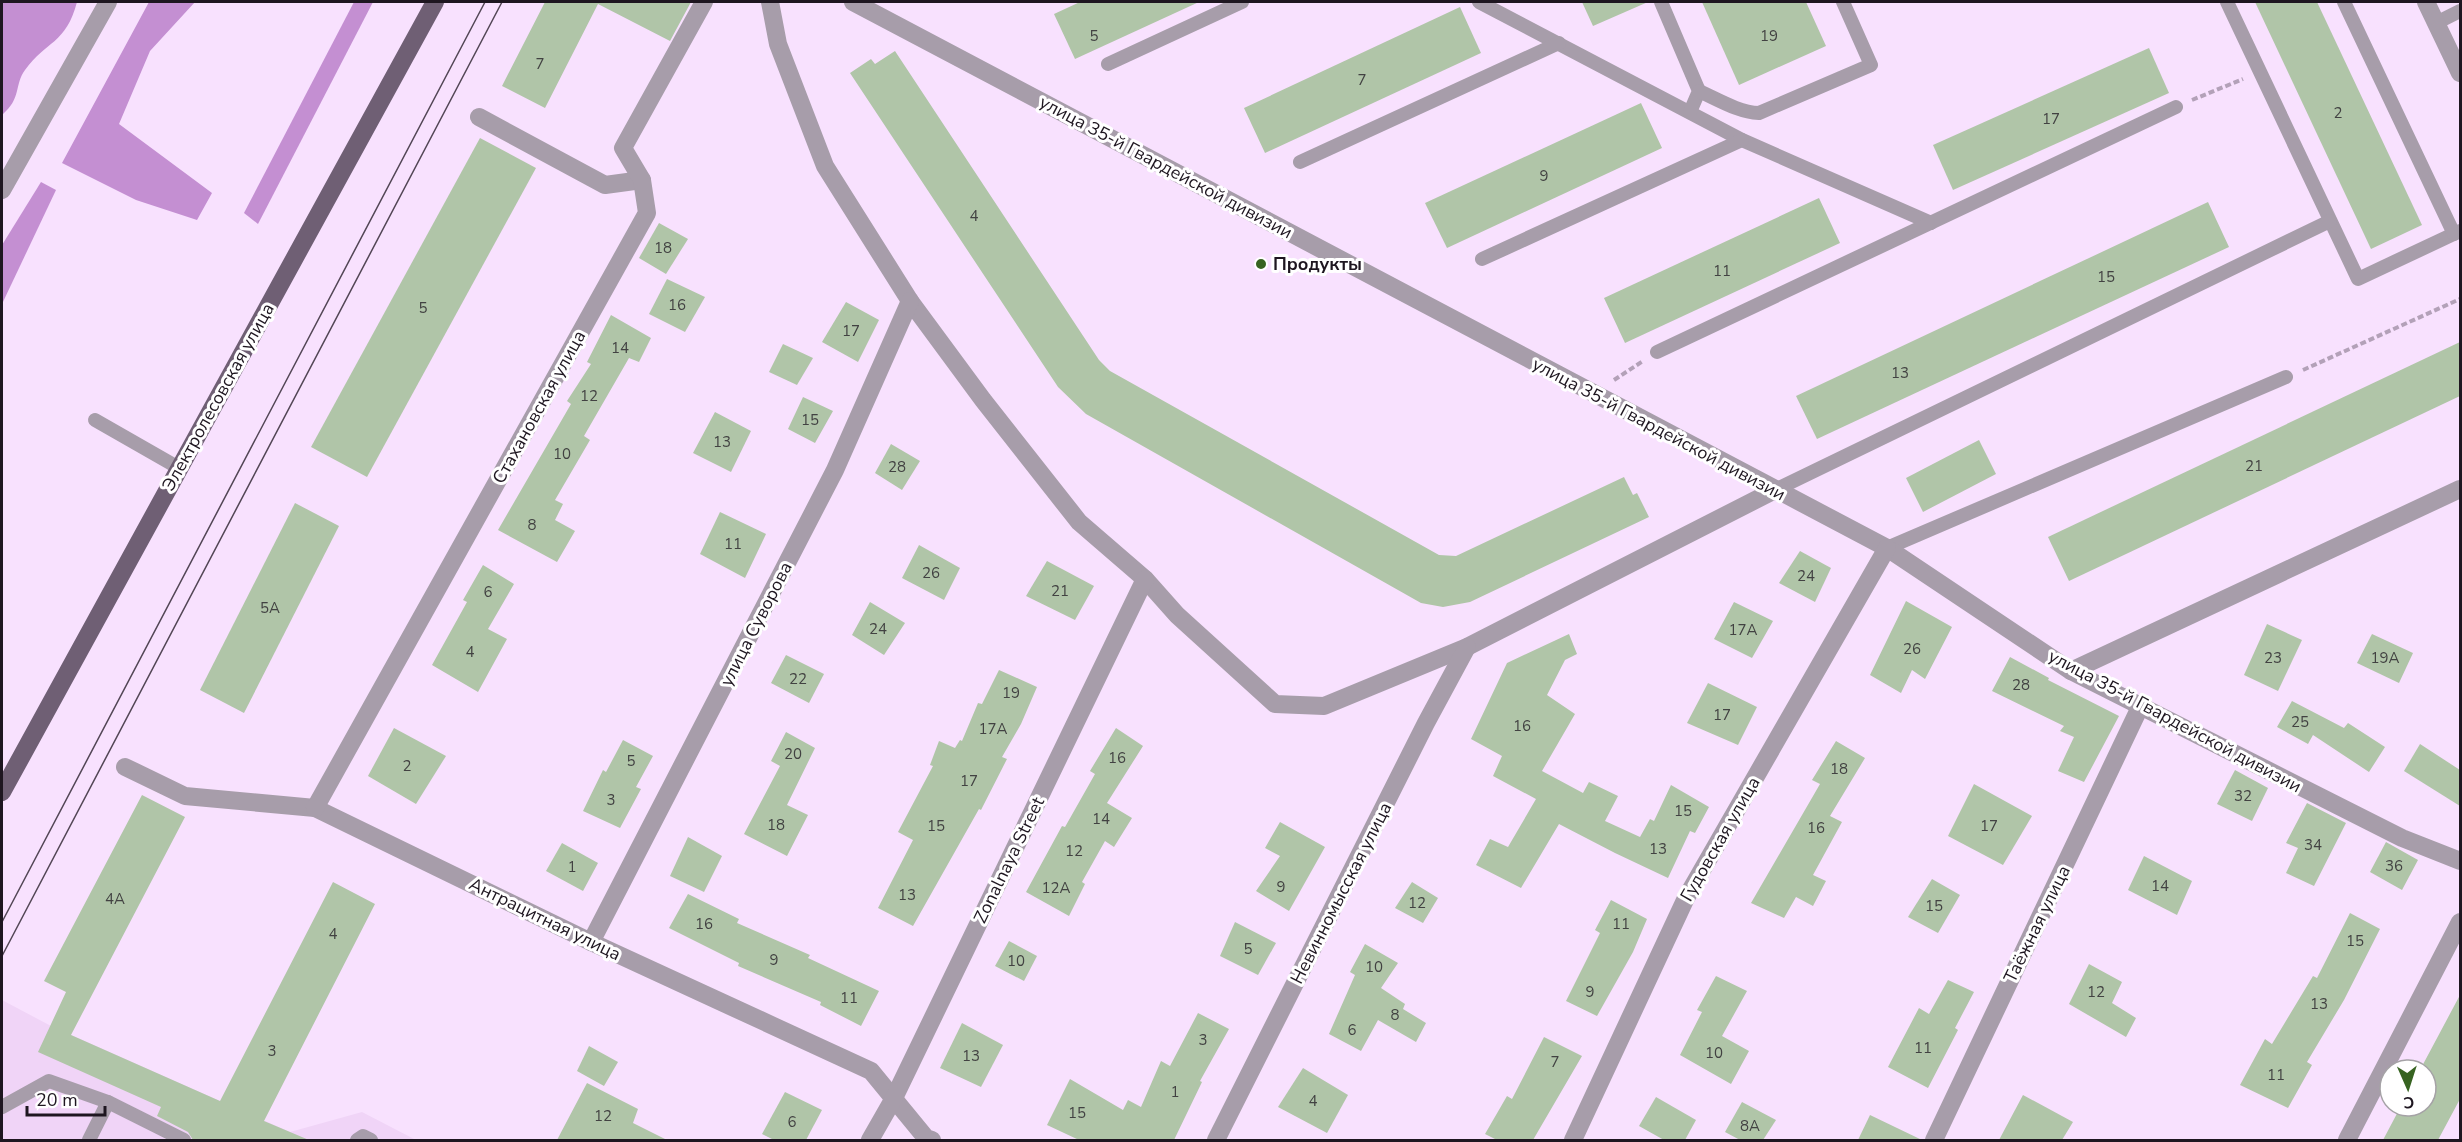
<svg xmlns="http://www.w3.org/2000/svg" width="2462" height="1142" font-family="'Nunito Sans',sans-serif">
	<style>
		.built { fill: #f0d4f7 }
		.forest { fill: #c48fd2 }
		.building { fill: #b0c5a8 }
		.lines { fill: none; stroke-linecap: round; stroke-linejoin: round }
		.path { stroke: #b3a1b8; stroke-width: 4; stroke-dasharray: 6 3; stroke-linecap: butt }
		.service { stroke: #a79daa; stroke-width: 14 }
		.minor { stroke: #a79daa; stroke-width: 18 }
		.primary { stroke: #6f5f74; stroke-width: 18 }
		.tram { stroke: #524655; stroke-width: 1.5 }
		.poi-dot { fill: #376321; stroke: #fff; stroke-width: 2 }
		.labels { text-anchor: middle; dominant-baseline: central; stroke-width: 6; stroke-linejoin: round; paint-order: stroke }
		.number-label { font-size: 15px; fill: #424242 }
		.street-label { font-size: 18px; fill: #1e1620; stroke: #fff }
		.poi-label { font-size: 18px; font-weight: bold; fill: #1e1620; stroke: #fff; text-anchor: start }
	</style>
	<rect width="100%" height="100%" fill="#f8e1fe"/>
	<path class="built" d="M 2,1000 L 51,1026 L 290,1132 L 362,1112 L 416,1140 L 2,1140 Z"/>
	<g class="forest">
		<path d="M 2,2 L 77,2 C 66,44 46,41 25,70 C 14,85 22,98 2,115 Z"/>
		<path d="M 149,2 L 195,2 L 150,51 L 119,124 L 212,193 L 197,220 L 136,200 L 62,163 Z"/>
		<path d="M 354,2 L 373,2 L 258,224 L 244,213 Z"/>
		<path d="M 41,182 L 56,190 L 2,304 L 2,245 Z"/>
	</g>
	<g class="building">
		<path d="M 545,2 L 691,2 L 670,41 L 598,4 L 545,108 L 502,86 Z"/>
		<path d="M 1080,2 L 1199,2 L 1075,59 L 1054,14 Z"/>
		<path d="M 1582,2 L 1648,2 L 1593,26 Z"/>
		<path d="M 1702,2 L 1806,2 L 1826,46 L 1739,85 Z"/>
		<path d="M 2255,2 L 2317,2 L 2422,225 L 2371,249 Z"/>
		<path d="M 1460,7 L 1481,53 L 1265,153 L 1244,108 Z"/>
		<path d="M 2149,48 L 2169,93 L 1953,190 L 1933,145 Z"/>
		<path d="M 895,51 L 1099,360 L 1110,371 L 1439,555 L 1456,556 L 1624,477 L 1633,495 L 1637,493 L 1649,517 L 1470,602 L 1443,607 L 1421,603 L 1086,414 L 1058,387 L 850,73 L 871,59 L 875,64 Z"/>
		<path d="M 1641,103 L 1662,148 L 1447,248 L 1425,203 Z"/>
		<path d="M 480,138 L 536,168 L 367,477 L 311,447 Z"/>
		<path d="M 1819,198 L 1840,243 L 1625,343 L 1604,298 Z"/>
		<path d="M 2208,202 L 2229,247 L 1817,439 L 1796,396 Z"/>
		<path d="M 659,223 L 688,239 L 666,274 L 639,258 Z"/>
		<path d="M 667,279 L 705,297 L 685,332 L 649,314 Z"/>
		<path d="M 846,302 L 879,320 L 858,362 L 822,342 Z"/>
		<path d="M 611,315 L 651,338 L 639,362 L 629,358 L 584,436 L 590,440 L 555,500 L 563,504 L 555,520 L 575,531 L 557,562 L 498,530 L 571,404 L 567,401 L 591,364 L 587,362 Z"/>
		<path d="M 2460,342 L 2460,396 L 2069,581 L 2048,537 Z"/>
		<path d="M 783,344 L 813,358 L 797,385 L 769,372 Z"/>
		<path d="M 803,397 L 833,411 L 815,443 L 788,429 Z"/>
		<path d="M 715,412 L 751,431 L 731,472 L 693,453 Z"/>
		<path d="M 1979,440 L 1996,474 L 1923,512 L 1906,478 Z"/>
		<path d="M 891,444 L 920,461 L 902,490 L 875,473 Z"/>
		<path d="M 295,503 L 339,526 L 244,713 L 200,690 Z"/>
		<path d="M 720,512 L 766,534 L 745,578 L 700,554 Z"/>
		<path d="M 919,545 L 960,568 L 944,600 L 902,578 Z"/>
		<path d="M 1800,551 L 1831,568 L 1815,602 L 1779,583 Z"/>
		<path d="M 1047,561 L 1094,586 L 1075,620 L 1026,596 Z"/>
		<path d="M 483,565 L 514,584 L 488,629 L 507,639 L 478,692 L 432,665 L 467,602 L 463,600 Z"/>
		<path d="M 1906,601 L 1952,627 L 1925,679 L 1912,670 L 1901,693 L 1870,675 Z"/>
		<path d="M 870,602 L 905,623 L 884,655 L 852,635 Z"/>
		<path d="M 1734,602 L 1773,621 L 1752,658 L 1714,639 Z"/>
		<path d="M 2267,624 L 2302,640 L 2278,691 L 2244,675 Z"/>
		<path d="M 1569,634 L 1577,654 L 1565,660 L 1547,695 L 1575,714 L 1542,771 L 1583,793 L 1589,782 L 1618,796 L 1605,821 L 1640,837 L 1650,819 L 1654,821 L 1671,785 L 1709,807 L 1695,833 L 1690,831 L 1668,878 L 1615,853 L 1559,824 L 1521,888 L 1476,865 L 1490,839 L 1508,847 L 1536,799 L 1493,776 L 1502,756 L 1471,739 L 1507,663 Z"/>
		<path d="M 2372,634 L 2413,653 L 2399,683 L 2357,663 Z"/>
		<path d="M 786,655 L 824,674 L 809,703 L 771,683 Z"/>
		<path d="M 2010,657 L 2049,678 L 2048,680 L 2119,716 L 2084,782 L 2058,771 L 2074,737 L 2060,731 L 2064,726 L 1992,691 Z"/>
		<path d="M 999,670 L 1037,687 L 1021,724 L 1002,757 L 1007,759 L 981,810 L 979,809 L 913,926 L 878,908 L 913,840 L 898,832 L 933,766 L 930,765 L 939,741 L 955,748 L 960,740 L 962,741 L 978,703 L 982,704 Z"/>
		<path d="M 1708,683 L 1757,707 L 1738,745 L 1687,723 Z"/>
		<path d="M 2292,701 L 2344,728 L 2348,723 L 2385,747 L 2369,772 L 2313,735 L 2308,744 L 2277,727 Z"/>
		<path d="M 394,728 L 446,756 L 416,804 L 368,776 Z"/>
		<path d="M 1116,728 L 1143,746 L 1107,803 L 1132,818 L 1114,847 L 1105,841 L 1082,882 L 1085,884 L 1069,916 L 1026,892 L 1062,826 L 1065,827 L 1095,774 L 1090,771 Z"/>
		<path d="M 786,732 L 815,748 L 787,805 L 808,815 L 787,856 L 744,834 L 780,766 L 771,761 Z"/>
		<path d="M 623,740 L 653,756 L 636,787 L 641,789 L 620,828 L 583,811 L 603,770 L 606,772 Z"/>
		<path d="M 1836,741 L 1865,758 L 1830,816 L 1842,822 L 1813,875 L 1826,881 L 1813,906 L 1796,897 L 1784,918 L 1751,903 L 1820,784 L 1812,780 Z"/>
		<path d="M 2420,744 L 2460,770 L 2460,806 L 2404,771 Z"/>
		<path d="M 2235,770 L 2268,788 L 2252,821 L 2217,804 Z"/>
		<path d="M 1974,784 L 2032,816 L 2003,865 L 1948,836 Z"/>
		<path d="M 142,795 L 185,817 L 71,1035 L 220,1101 L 333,882 L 375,904 L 264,1121 L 309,1140 L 193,1140 L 188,1132 L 157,1116 L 161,1107 L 38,1052 L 66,992 L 44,981 Z"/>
		<path d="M 2307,803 L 2346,823 L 2314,886 L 2286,873 L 2298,848 L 2286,843 Z"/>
		<path d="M 1280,822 L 1325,847 L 1289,911 L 1256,891 L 1280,856 L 1265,848 Z"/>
		<path d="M 688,837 L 722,856 L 704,892 L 670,876 Z"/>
		<path d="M 2386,842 L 2418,860 L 2402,890 L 2370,872 Z"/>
		<path d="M 562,843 L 598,863 L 583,891 L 546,871 Z"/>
		<path d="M 2144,856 L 2192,881 L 2177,915 L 2128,890 Z"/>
		<path d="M 1932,879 L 1960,895 L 1938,933 L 1908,917 Z"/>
		<path d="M 1412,882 L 1438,898 L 1423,923 L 1395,908 Z"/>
		<path d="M 688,894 L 739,919 L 737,923 L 810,955 L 808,958 L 879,991 L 861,1026 L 820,1005 L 821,1002 L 738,966 L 739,963 L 669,928 Z"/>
		<path d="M 1611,900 L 1647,919 L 1633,952 L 1597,1016 L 1566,1001 L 1600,933 L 1595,930 Z"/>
		<path d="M 2350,913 L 2380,929 L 2344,1000 L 2307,1062 L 2312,1065 L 2288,1108 L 2240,1085 L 2265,1039 L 2272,1044 L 2313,976 L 2317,978 Z"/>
		<path d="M 1235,922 L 1276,943 L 1258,975 L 1220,956 Z"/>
		<path d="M 1009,941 L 1037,956 L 1024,981 L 995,966 Z"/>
		<path d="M 1365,944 L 1398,963 L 1381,988 L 1405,1004 L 1403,1009 L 1426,1023 L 1416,1042 L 1378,1020 L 1361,1051 L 1329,1034 L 1355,975 L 1350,972 Z"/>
		<path d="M 2089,964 L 2122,982 L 2112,1003 L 2136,1018 L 2126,1037 L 2069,1004 Z"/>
		<path d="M 1716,976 L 1747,991 L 1722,1036 L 1749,1051 L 1731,1084 L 1680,1055 L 1702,1012 L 1697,1010 Z"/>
		<path d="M 1948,980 L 1974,992 L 1955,1028 L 1958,1030 L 1928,1088 L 1888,1067 L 1919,1008 L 1929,1014 Z"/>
		<path d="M 2460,995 L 2460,1099 L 2438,1140 L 2383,1140 L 2401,1106 L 2426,1106 L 2426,1070 L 2420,1070 Z"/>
		<path d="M 1198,1013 L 1229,1029 L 1200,1081 L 1202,1082 L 1174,1140 L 1079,1140 L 1047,1125 L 1070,1079 L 1123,1110 L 1128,1100 L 1141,1107 L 1161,1061 L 1170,1066 Z"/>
		<path d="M 962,1023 L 1003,1045 L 981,1087 L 940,1068 Z"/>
		<path d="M 1544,1037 L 1582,1056 L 1533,1140 L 1497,1140 L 1485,1134 L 1507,1096 L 1512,1099 Z"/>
		<path d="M 589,1046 L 618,1062 L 604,1086 L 577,1071 Z"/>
		<path d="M 1303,1068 L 1348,1095 L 1327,1133 L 1278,1107 Z"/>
		<path d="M 587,1083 L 638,1109 L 633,1123 L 667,1140 L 557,1140 Z"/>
		<path d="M 785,1092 L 822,1110 L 806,1140 L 774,1140 L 762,1134 Z"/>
		<path d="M 2023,1095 L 2073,1122 L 2062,1140 L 1999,1140 Z"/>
		<path d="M 1656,1097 L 1696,1120 L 1685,1140 L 1664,1140 L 1639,1126 Z"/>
		<path d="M 1742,1102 L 1776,1120 L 1763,1140 L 1740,1140 L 1725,1132 Z"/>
		<path d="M 1870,1115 L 1922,1140 L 1858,1140 Z"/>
	</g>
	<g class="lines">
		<g class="path">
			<path d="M 2192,100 L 2243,79"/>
			<path d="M 2303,370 L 2460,299"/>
			<path d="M 1614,380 L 1643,361"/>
		</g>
		<g class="service">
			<path d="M 1479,2 L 1742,140 L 1931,223"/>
			<path d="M 1661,2 L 1699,91 L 1690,112"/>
			<path d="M 2227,2 L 2358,279 L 2460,231"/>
			<path d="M 2344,2 L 2454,234"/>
			<path d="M 2436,23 L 2460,11"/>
			<path d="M 1108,64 L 1242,2"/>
			<path d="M 1699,91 C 1719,100 1738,112 1759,113 L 1871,65 L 1843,2"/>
			<path d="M 1300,162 L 1559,43"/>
			<path d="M 1482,259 L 1742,140"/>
			<path d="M 1657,352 L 2176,107"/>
			<path d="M 95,420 L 179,468"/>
			<path d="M 1775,490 L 2330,221"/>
			<path d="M 1887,548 L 2286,377"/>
			<path d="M 2,1107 L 49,1081 L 108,1102"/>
			<path d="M 89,1140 L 108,1102 L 184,1140"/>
			<path d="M 357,1140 L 363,1136 L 371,1140"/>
		</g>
		<g class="minor">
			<path d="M 770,2 L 778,44 L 825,166 L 910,301 L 983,400 L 1079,522 L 1145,579 L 1177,615 L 1275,704 L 1324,706 L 1467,647 L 1775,490"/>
			<path d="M 853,2 L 1887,548 L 2071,671 L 2402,838 L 2460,861"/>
			<path d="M 2426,2 L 2460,73"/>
			<path d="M 479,117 L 605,185 L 642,180"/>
			<path d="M 2,190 L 108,2"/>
			<path d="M 2071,671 L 2460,489"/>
			<path d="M 125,767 L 185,796 L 315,808 L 591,942 L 871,1071 L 926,1138 L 932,1140"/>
			<path d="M 315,808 L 647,213 L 642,180 L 623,148 L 704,2"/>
			<path d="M 591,942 L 835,470 L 910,301"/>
			<path d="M 870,1140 L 894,1098 L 1145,579"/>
			<path d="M 1216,1140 L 1426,723 L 1467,647"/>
			<path d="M 1573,1140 L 1686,898 L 1887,548"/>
			<path d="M 1934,1140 L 2140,707"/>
			<path d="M 2347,1140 L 2460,922"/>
		</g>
		<path class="primary" d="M 2,792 L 435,2"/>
		<g class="tram">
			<path d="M 2,922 L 485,2"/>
			<path d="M 2,956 L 502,2"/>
		</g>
	</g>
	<circle class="poi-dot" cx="1261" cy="264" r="6"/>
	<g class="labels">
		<g class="number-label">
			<text x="1094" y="36">5</text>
			<text x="1769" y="36">19</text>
			<text x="540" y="64">7</text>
			<text x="1362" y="80">7</text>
			<text x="2338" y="113">2</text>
			<text x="2051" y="119">17</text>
			<text x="1544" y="176">9</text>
			<text x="974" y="216">4</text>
			<text x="663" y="248">18</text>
			<text x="1722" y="271">11</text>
			<text x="2106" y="277">15</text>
			<text x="677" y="305">16</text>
			<text x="423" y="308">5</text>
			<text x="851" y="331">17</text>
			<text x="620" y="348">14</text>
			<text x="1900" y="373">13</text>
			<text x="589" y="396">12</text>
			<text x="810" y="420">15</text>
			<text x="722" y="442">13</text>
			<text x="562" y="454">10</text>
			<text x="2254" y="466">21</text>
			<text x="897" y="467">28</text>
			<text x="532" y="525">8</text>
			<text x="733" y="544">11</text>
			<text x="931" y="573">26</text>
			<text x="1806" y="576">24</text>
			<text x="1060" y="591">21</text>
			<text x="488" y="592">6</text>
			<text x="270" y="608">5А</text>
			<text x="878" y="629">24</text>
			<text x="1743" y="630">17А</text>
			<text x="1912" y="649">26</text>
			<text x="470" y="652">4</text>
			<text x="2273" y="658">23</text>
			<text x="2385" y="658">19А</text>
			<text x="798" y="679">22</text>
			<text x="2021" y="685">28</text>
			<text x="1011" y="693">19</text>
			<text x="1722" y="715">17</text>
			<text x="2300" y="722">25</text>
			<text x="1522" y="726">16</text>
			<text x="993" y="729">17А</text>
			<text x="793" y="754">20</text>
			<text x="1117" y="758">16</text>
			<text x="631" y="761">5</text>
			<text x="407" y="766">2</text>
			<text x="1839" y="769">18</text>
			<text x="969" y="781">17</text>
			<text x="2243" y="796">32</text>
			<text x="611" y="800">3</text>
			<text x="1683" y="811">15</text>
			<text x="1101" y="819">14</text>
			<text x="776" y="825">18</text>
			<text x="936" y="826">15</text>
			<text x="1989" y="826">17</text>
			<text x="1816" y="828">16</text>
			<text x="2313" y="845">34</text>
			<text x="1658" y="849">13</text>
			<text x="1074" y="851">12</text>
			<text x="2394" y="866">36</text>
			<text x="572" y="867">1</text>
			<text x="2160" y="886">14</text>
			<text x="1281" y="887">9</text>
			<text x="1056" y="888">12А</text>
			<text x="907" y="895">13</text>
			<text x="115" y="899">4А</text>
			<text x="1417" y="903">12</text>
			<text x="1934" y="906">15</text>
			<text x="704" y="924">16</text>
			<text x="1621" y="924">11</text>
			<text x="333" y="934">4</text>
			<text x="2355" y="941">15</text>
			<text x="1248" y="949">5</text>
			<text x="774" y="960">9</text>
			<text x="1016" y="961">10</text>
			<text x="1374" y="967">10</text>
			<text x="1590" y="992">9</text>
			<text x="2096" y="992">12</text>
			<text x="849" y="998">11</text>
			<text x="2319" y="1004">13</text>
			<text x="1395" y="1015">8</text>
			<text x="1352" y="1030">6</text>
			<text x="1203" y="1040">3</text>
			<text x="1923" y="1048">11</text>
			<text x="272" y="1051">3</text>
			<text x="1714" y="1053">10</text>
			<text x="971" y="1056">13</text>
			<text x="1555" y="1062">7</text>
			<text x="2276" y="1075">11</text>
			<text x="1175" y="1092">1</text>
			<text x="1313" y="1101">4</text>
			<text x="1077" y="1113">15</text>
			<text x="603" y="1116">12</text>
			<text x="792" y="1122">6</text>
			<text x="1750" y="1126">8А</text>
		</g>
		<g class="street-label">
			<text transform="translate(1166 167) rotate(28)">улица 35-й Гвардейской дивизии</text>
			<text transform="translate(218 397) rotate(-61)">Электролесовская улица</text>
			<text transform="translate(539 407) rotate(-61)">Стахановская улица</text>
			<text transform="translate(1659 429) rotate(28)">улица 35-й Гвардейской дивизии</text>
			<text transform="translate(756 624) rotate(-63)">улица Суворова</text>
			<text transform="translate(2175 721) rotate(28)">улица 35-й Гвардейской дивизии</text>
			<text transform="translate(1720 839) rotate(-60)">Гудовская улица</text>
			<text transform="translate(1009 860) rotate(-64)">Zonalnaya Street</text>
			<text transform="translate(1341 893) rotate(-63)">Невинномысская улица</text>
			<text transform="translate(545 919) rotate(26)">Антрацитная улица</text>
			<text transform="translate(2037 924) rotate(-64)">Таёжная улица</text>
		</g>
		<g class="poi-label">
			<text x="1273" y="264">Продукты</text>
		</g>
	</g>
	<rect width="2462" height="1142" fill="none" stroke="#1e1620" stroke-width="6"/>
	<g transform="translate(2408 1088) rotate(177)"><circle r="28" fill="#ffffff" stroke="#a5a2a6" stroke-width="1.5"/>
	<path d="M0-4.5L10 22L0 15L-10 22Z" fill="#376321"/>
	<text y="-9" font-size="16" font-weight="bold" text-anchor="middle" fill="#1e1620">С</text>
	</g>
	<path d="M27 1106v9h78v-9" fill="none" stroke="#1e1620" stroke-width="3"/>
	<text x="36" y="1106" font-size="18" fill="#1e1620" stroke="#ffffff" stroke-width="4.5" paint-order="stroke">20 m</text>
</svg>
